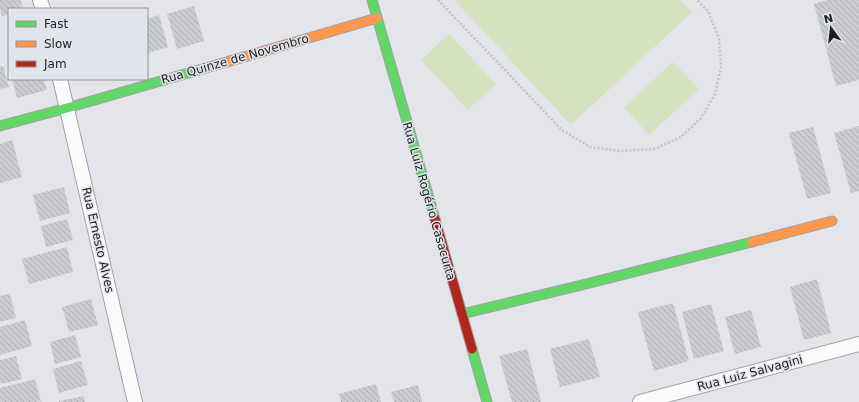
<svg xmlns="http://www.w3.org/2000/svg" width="859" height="402" font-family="'DejaVu Sans',sans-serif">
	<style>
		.green { fill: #d6e3c1 }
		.building { fill: url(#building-back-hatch) }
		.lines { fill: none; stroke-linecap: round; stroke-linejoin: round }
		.street-casing { stroke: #a2a2a6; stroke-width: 16 }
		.fast-casing { stroke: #a2a2a6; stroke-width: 11 }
		.slow-casing { stroke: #a2a2a6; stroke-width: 11 }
		.jam-casing { stroke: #a2a2a6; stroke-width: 11 }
		.path { stroke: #c5c5c6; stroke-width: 2.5; stroke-dasharray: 2 2; stroke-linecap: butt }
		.street { stroke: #fbfbfc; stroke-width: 14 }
		.fast { stroke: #63d668; stroke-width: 9 }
		.slow { stroke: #ff974d; stroke-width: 9 }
		.jam { stroke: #b3261e; stroke-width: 9 }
		.labels { text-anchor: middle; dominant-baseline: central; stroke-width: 3; stroke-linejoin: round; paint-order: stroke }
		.street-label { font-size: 12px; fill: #1c1d1f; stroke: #e2e4ec }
	</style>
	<defs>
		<pattern id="building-back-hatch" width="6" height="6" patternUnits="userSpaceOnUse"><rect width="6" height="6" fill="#cbccd0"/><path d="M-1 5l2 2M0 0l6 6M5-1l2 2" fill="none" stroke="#aeafb2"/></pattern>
	</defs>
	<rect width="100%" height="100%" fill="#e4e5ea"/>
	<g class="green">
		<path d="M 454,0 L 681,0 L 692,12 L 571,125 Z"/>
		<path d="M 449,34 L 496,84 L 468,110 L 421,60 Z"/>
		<path d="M 673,62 L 699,89 L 649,135 L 624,107 Z"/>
	</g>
	<g class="building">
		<path d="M 0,0 L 21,0 L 23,9 L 9,9 L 9,15 L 2,16 L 0,9 Z"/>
		<path d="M 828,0 L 859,0 L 859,80 L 836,86 L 814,4 Z"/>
		<path d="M 194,6 L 204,41 L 177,49 L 167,14 Z"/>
		<path d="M 159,15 L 168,47 L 148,53 L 147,50 L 147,19 Z"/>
		<path d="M 3,66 L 9,87 L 0,89 L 0,67 Z"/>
		<path d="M 12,79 L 44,79 L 47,90 L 17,98 Z"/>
		<path d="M 859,126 L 859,191 L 851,193 L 834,133 Z"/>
		<path d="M 813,127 L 831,193 L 807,199 L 789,133 Z"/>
		<path d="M 12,140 L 22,177 L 0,183 L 0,144 Z"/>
		<path d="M 64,187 L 70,213 L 40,221 L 33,195 Z"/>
		<path d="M 67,219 L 73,240 L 46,247 L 41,226 Z"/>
		<path d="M 67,247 L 73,272 L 29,284 L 22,259 Z"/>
		<path d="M 817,279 L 831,333 L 804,340 L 790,287 Z"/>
		<path d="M 10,294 L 16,318 L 0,322 L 0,296 Z"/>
		<path d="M 91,299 L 98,325 L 69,332 L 62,307 Z"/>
		<path d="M 673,303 L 689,361 L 654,371 L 638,312 Z"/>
		<path d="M 711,304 L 724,351 L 694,359 L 682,312 Z"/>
		<path d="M 751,310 L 761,347 L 735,354 L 725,317 Z"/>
		<path d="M 25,320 L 32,346 L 0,355 L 0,327 Z"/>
		<path d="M 75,335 L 81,357 L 55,364 L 50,342 Z"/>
		<path d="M 589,339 L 600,377 L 560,387 L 550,349 Z"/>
		<path d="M 527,349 L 541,402 L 512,402 L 499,356 Z"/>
		<path d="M 16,356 L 22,379 L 1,384 L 0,381 L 0,360 Z"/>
		<path d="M 81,361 L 88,385 L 59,393 L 53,369 Z"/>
		<path d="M 35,379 L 41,401 L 37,402 L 0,402 L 0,388 Z"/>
		<path d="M 376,384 L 381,402 L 341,402 L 339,394 Z"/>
		<path d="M 418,385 L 422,402 L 394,402 L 391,392 Z"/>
		<path d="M 84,396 L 85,402 L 59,402 L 59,401 Z"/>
	</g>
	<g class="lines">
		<defs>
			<g id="street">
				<path d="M 40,0 L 43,9"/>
				<path d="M 60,79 L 135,402"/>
				<path d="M 640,402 L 859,344"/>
			</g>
			<g id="fast">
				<path d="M 372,0 L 435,219"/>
				<path d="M 0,126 L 67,108 L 230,61"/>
				<path d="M 462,314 L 586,284 L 752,242"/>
				<path d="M 472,349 L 487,402"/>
			</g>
			<g id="slow">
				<path d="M 230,61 L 377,18"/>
				<path d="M 752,242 L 832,221"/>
			</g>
			<path id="jam" d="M 435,219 L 472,349"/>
		</defs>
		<use href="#street" class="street-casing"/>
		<use href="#fast" class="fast-casing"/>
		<use href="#slow" class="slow-casing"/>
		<use href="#jam" class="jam-casing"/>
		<path class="path" d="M 438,0 L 562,130 L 590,147 L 620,151 L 654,149 L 681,137 L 701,118 L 715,94 L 721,67 L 719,39 L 708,11 L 697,0"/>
		<use href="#street" class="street"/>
		<use href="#fast" class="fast"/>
		<use href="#slow" class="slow"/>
		<use href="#jam" class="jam"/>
	</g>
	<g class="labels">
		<g class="street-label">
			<text transform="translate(235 59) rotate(-16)">Rua Quinze de Novembro</text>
			<text transform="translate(429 201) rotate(74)">Rua Luiz Rogério Casacurta</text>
			<text transform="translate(98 240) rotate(77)">Rua Ernesto Alves</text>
			<text transform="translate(750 373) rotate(-15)">Rua Luiz Salvagini</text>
		</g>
	</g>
	<rect x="8" y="8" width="140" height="72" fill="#e2e4ec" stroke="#93949a"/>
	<rect x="16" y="21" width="20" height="6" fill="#63d668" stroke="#93949a"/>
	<text x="44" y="28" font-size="12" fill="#1c1d1f">Fast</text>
	<rect x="16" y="41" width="20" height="6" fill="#ff974d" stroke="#93949a"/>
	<text x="44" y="48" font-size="12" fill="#1c1d1f">Slow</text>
	<rect x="16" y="61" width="20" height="6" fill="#b3261e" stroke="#93949a"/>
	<text x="44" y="68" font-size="12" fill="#1c1d1f">Jam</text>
	<g transform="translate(831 28) rotate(345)" stroke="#e2e4ec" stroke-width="3" paint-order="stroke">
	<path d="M0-3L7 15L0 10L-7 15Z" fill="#1c1d1f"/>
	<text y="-6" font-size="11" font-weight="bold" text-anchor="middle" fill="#1c1d1f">N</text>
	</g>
</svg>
